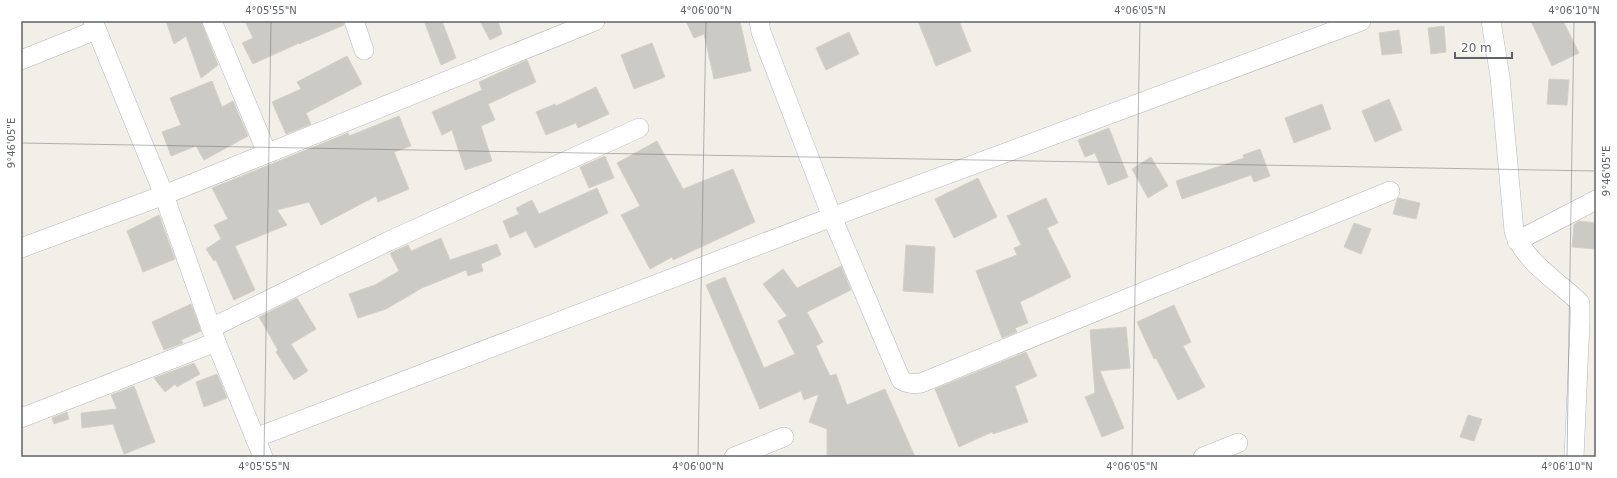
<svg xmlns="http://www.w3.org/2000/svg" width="1617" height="478" font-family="'DejaVu Sans',sans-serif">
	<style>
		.building { fill: #cccac5; stroke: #d6d1c6 }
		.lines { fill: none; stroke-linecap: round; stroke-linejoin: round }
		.minor-casing { stroke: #b5b8bc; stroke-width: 20 }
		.minor { stroke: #fff; stroke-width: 19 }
		.ticks { fill: none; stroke: #5f6368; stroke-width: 1; stroke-opacity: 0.45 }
		.neatline { fill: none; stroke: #5f6368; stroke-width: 1.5 }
		.ticks-label { font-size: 10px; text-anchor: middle; fill: #5f6368 }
	</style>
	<rect width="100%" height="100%" fill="#f1efe8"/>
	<g class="building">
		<path d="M 166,21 L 201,21 L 218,65 L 201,78 L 186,36 L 174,44 Z"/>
		<path d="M 245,21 L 343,21 L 344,25 L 299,44 L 299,43 L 253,64 L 242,43 L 253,38 Z"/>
		<path d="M 424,21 L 442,21 L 456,58 L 441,65 Z"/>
		<path d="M 480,21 L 498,21 L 502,34 L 490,40 Z"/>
		<path d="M 686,21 L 740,21 L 751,71 L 714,79 L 704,34 L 694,38 Z"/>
		<path d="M 918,21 L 959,21 L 971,51 L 936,66 Z"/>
		<path d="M 1531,21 L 1563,21 L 1579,53 L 1552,66 Z"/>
		<path d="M 1444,26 L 1446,52 L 1431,54 L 1428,28 Z"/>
		<path d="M 1399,30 L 1402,53 L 1382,55 L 1379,33 Z"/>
		<path d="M 849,32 L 859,54 L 826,70 L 816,48 Z"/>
		<path d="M 652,43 L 665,77 L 634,89 L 621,55 Z"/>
		<path d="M 347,56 L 362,84 L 306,113 L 311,124 L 286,134 L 272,102 L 301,89 L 297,82 Z"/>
		<path d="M 527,60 L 536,82 L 488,104 L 495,120 L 481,126 L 492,161 L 465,170 L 452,130 L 442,135 L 432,112 L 482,90 L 479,82 Z"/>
		<path d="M 1549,79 L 1569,80 L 1567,105 L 1547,104 Z"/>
		<path d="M 212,81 L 222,107 L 233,101 L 248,136 L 204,160 L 196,146 L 171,156 L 162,132 L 181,125 L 170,98 Z"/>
		<path d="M 596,87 L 609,114 L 578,128 L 576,123 L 546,135 L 536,112 L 555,104 L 556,106 Z"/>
		<path d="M 1389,99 L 1402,130 L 1375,142 L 1362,111 Z"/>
		<path d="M 1322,104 L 1331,129 L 1294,143 L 1285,118 Z"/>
		<path d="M 399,116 L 411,146 L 394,152 L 409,189 L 378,202 L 376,196 L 321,225 L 309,202 L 277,210 L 287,225 L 235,246 L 255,290 L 234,300 L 216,260 L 214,261 L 206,249 L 221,239 L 214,225 L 228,219 L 212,188 L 348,133 L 349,136 Z"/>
		<path d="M 1109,128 L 1128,177 L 1108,185 L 1095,153 L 1085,157 L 1078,140 Z"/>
		<path d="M 657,141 L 683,189 L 733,169 L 755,222 L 673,260 L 672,257 L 650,269 L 621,215 L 640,206 L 617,163 Z"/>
		<path d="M 1260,149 L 1270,176 L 1254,182 L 1251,175 L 1182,199 L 1176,181 L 1244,158 L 1243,155 Z"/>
		<path d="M 605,156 L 614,178 L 589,188 L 580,167 Z"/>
		<path d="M 1151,157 L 1168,186 L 1148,198 L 1132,169 Z"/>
		<path d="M 978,178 L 997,217 L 954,238 L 935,199 Z"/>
		<path d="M 597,188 L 608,213 L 535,248 L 526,231 L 510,238 L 503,221 L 519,214 L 516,208 L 532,200 L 539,214 Z"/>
		<path d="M 1046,198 L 1058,223 L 1047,228 L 1071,277 L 1020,302 L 1028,323 L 1015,328 L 1017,332 L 1002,338 L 976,271 L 1017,255 L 1014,248 L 1021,245 L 1007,216 Z"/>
		<path d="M 1398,198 L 1420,203 L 1416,219 L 1393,214 L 1397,199 Z"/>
		<path d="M 159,215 L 175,259 L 143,272 L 127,231 Z"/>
		<path d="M 1579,221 L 1596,223 L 1596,249 L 1572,247 L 1574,224 Z"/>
		<path d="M 1354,223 L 1371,229 L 1361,254 L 1344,247 Z"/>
		<path d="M 441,238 L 450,260 L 497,244 L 501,255 L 481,264 L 483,271 L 468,276 L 466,270 L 422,288 L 386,309 L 358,318 L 349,294 L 375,285 L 399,271 L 390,253 L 408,245 L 411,251 Z"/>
		<path d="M 906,245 L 935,247 L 933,293 L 903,291 Z"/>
		<path d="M 841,266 L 851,290 L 807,312 L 823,342 L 816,346 L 830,376 L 836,374 L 847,405 L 885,389 L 915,457 L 827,457 L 827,429 L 809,422 L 819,394 L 804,400 L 801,391 L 760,409 L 706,285 L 725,277 L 764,368 L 795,354 L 778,321 L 787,316 L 763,284 L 783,269 L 797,288 Z"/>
		<path d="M 297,298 L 316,329 L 291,344 L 308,371 L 294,380 L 276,352 L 278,350 L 259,317 Z"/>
		<path d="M 191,304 L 201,331 L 181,340 L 183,343 L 164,350 L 152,322 Z"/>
		<path d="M 1174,305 L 1191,342 L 1183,346 L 1205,387 L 1178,400 L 1156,358 L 1154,359 L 1137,322 Z"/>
		<path d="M 1126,327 L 1130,368 L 1100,371 L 1124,428 L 1102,437 L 1085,397 L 1095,393 L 1090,330 Z"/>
		<path d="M 1026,352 L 1037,376 L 1015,386 L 1028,422 L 993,434 L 992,432 L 959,447 L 935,389 Z"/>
		<path d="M 194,363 L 200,374 L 177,387 L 175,384 L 165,392 L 154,378 Z"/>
		<path d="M 217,374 L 227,398 L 204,407 L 196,382 Z"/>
		<path d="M 134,386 L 155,442 L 124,454 L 113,424 L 82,428 L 81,413 L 117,409 L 111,395 Z"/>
		<path d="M 67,412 L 69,419 L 54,424 L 52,418 Z"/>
		<path d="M 1468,415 L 1482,419 L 1474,441 L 1460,437 Z"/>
	</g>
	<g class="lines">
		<defs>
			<g id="minor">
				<path d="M 93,21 L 164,195 L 216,342 L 263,457"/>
				<path d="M 212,21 L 267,153"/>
				<path d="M 354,21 L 364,50"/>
				<path d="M 759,21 L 761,32 L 832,217 L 901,380 C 908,384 913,384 921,383 L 1390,191"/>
				<path d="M 1491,21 L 1500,77 L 1514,231 C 1525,263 1557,280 1580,303 L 1580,322 L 1574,457"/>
				<path d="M 21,60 L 96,30"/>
				<path d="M 1517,241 L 1596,200"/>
				<path d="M 21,248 L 164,195 L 595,21"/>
				<path d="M 211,328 L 389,241 L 639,128"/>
				<path d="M 21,418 L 216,342"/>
				<path d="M 255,438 L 832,217 L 1361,21"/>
				<path d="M 734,457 L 784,437"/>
				<path d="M 1203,457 L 1238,443"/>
			</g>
		</defs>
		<use href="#minor" class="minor-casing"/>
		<use href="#minor" class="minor"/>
	</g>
	<path class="ticks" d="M 21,143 L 1596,171M 264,457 L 271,21M 698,457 L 706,21M 1132,457 L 1140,21M 1567,457 L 1574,21"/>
	<rect width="1617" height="478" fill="none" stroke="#ffffff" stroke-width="44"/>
	<path d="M1455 52v6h57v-6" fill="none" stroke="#5f6368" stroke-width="2"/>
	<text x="1461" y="52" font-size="12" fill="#5f6368" stroke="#ffffff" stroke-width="3" paint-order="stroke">20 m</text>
	<rect x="22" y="22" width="1573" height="434" class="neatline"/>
	<g class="ticks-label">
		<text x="271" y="14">4°05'55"N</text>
		<text x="706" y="14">4°06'00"N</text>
		<text x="1140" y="14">4°06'05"N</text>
		<text x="1574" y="14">4°06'10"N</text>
		<text transform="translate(11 143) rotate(-90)" y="4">9°46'05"E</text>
		<text transform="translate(1606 171) rotate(-90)" y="4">9°46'05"E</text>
		<text x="264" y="470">4°05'55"N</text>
		<text x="698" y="470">4°06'00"N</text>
		<text x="1132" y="470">4°06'05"N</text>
		<text x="1567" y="470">4°06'10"N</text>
	</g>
</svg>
